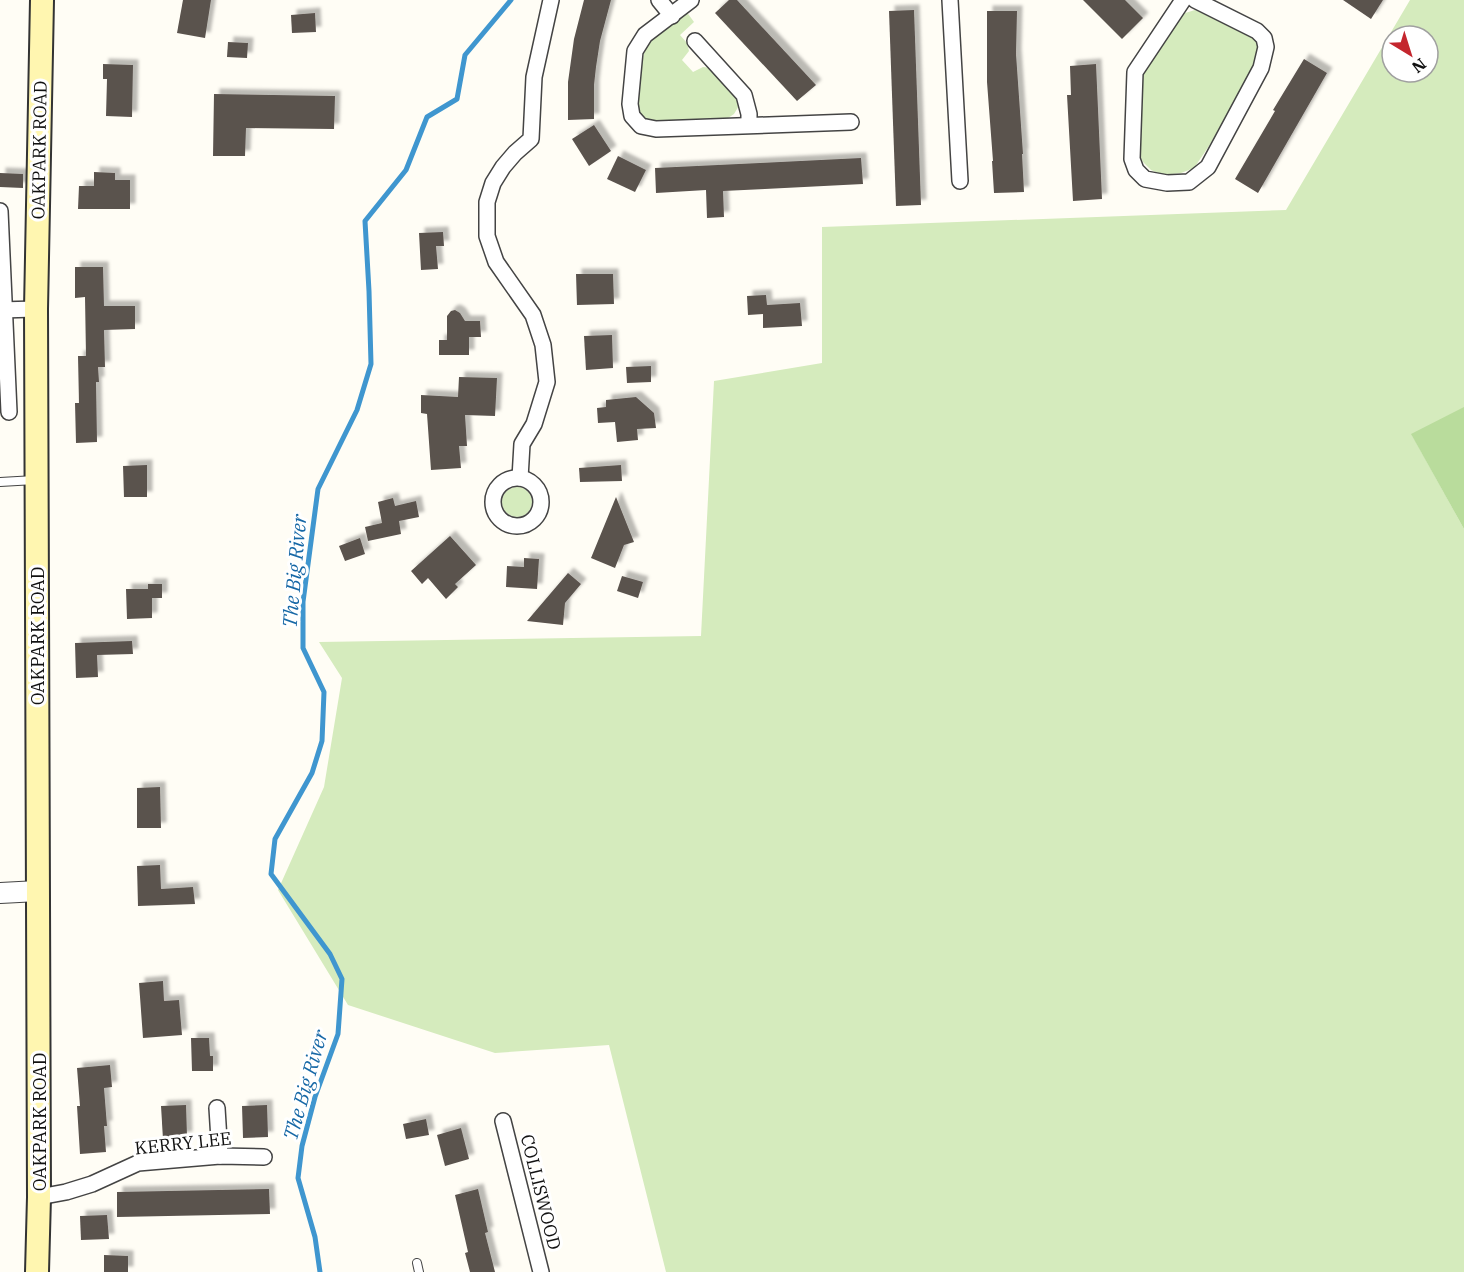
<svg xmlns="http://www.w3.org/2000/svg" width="1464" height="1272" font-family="'IBM Plex Serif',serif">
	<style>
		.green { fill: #d5ebbd; fill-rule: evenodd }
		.forest { fill: #b9dc9c }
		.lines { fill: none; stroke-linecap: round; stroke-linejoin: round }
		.stream { stroke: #3f96cf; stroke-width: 5 }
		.building { fill: #5a524d; filter: url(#shadow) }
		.service-casing { stroke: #444; stroke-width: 10 }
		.minor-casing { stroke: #444; stroke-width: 18 }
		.tertiary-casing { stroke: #444; stroke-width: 22 }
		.secondary-casing { stroke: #333; stroke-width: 26 }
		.service { stroke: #fff; stroke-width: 8 }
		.minor { stroke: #fff; stroke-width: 15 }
		.tertiary { stroke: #fff; stroke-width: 20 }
		.secondary { stroke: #fff6b0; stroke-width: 22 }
		.labels { text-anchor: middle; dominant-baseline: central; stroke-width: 6; stroke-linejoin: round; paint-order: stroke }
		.street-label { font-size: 18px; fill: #111; stroke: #fff }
		.water-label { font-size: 20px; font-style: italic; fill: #1768a6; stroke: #fff }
	</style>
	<defs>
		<filter id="shadow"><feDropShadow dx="5.5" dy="-5.5" stdDeviation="1.5" flood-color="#0004"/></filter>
	</defs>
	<rect width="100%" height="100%" fill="#fffdf5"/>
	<g class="green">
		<path d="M 1410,0 L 1464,0 L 1464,408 L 1412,435 L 1464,529 L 1464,1272 L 666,1272 L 609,1045 L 495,1053 L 348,1005 L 278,890 L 324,787 L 342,678 L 319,642 L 701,636 L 714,381 L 822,363 L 822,227 L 1286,210 ZM 1392,36 L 1428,36 L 1428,72 L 1392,72 Z"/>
		<path d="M 1195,10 L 1253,36 L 1259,46 L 1258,59 L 1209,146 L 1194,168 L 1181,173 L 1163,175 L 1151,170 L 1143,162 L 1140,156 L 1139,87 L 1143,71 L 1182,14 Z"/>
		<path d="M 686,11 L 694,22 L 680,35 L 687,43 L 689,51 L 682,60 L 693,72 L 703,67 L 711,68 L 737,95 L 740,104 L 734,114 L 728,118 L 652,122 C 646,119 641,117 639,109 C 637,100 642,52 647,45 C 655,32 674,20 686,11 Z"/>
		<circle cx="517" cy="502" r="15"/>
	</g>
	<path class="forest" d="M 1464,407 L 1464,529 L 1411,434 Z"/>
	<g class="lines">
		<path class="stream" d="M 320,1272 L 315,1237 L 298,1178 L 302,1146 L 315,1097 L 338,1034 L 342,979 L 330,954 L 271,874 L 275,839 L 312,773 L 322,741 L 324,692 L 303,648 L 303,602 L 318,489 L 357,410 L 371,364 L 369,291 L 365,221 L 406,170 L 427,117 L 457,99 L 465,55 L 511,0"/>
	</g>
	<g class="building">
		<path d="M 183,0 L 211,0 L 205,38 L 177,33 Z"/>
		<path d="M 584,0 L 611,0 L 600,41 L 596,67 L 594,85 L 594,119 L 568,120 L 568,82 L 574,39 Z"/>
		<path d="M 729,0 L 737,0 L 816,85 L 797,101 L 715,13 Z"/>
		<path d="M 1083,0 L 1125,0 L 1143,18 L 1122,39 Z"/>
		<path d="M 1343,0 L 1383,0 L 1371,19 Z"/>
		<path d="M 914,10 L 921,205 L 896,206 L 889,11 Z"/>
		<path d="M 987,11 L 1017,11 L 1016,54 L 1023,154 L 1022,154 L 1024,192 L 994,193 L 992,161 L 993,161 L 987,82 Z"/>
		<path d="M 315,13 L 316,32 L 292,33 L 291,15 Z"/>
		<path d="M 228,42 L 248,43 L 247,58 L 227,57 Z"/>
		<path d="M 1304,59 L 1327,73 L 1258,193 L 1235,179 L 1275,111 L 1273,110 Z"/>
		<path d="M 103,64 L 133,65 L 132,117 L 106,116 L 107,79 L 103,79 Z"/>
		<path d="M 1096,64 L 1102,199 L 1073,201 L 1067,95 L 1071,95 L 1070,66 Z"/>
		<path d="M 214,94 L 335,96 L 334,129 L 246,128 L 245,156 L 213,156 Z"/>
		<path d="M 594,125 L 611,151 L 589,166 L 572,139 Z"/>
		<path d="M 618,156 L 646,170 L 635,192 L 607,179 Z"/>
		<path d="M 861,158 L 863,184 L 723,191 L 724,217 L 707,218 L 706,190 L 656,193 L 655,168 Z"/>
		<path d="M 94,172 L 115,173 L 115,180 L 130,180 L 130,209 L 78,209 L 79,186 L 94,186 Z"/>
		<path d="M 0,173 L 23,174 L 23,188 L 0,187 Z"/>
		<path d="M 443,232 L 444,246 L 436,246 L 438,269 L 421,270 L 419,233 Z"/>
		<path d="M 75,267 L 103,267 L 104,306 L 135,306 L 135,329 L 104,330 L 105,367 L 98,367 L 99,382 L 96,382 L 97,442 L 76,443 L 75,403 L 79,403 L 78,356 L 86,356 L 85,297 L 75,298 Z"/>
		<path d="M 576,274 L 613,274 L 614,304 L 577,305 Z"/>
		<path d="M 766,295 L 767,305 L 800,303 L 802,326 L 763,328 L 763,314 L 748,315 L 747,296 Z"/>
		<path d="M 455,310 L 460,313 L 465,321 L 480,321 L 481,337 L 469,337 L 469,355 L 439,355 L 439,340 L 447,340 L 447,316 L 451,311 Z"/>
		<path d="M 612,335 L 613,368 L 586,370 L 584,336 Z"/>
		<path d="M 651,366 L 651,382 L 627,383 L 626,367 Z"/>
		<path d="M 459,377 L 497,378 L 495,416 L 465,415 L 467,446 L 459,446 L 461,468 L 431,470 L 427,414 L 421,413 L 421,395 L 458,397 Z"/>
		<path d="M 636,397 L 654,413 L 656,428 L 637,429 L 638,440 L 617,442 L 615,422 L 598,423 L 597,408 L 606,407 L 606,400 Z"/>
		<path d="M 147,465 L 147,497 L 124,497 L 123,466 Z"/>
		<path d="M 621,465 L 622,481 L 580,482 L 579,468 Z"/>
		<path d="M 616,497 L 634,542 L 624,545 L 615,568 L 591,558 Z"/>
		<path d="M 393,498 L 395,506 L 416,501 L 419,517 L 399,521 L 401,534 L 368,541 L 365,527 L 382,523 L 378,502 Z"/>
		<path d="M 450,536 L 476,565 L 455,584 L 458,587 L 446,599 L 428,578 L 422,584 L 411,571 Z"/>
		<path d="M 360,538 L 365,554 L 345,561 L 339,546 Z"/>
		<path d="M 524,558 L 539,559 L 537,589 L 506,587 L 507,566 L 524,567 Z"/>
		<path d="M 568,573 L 581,584 L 565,603 L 563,625 L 527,621 Z"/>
		<path d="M 622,576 L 643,582 L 638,598 L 617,591 Z"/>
		<path d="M 148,584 L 162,584 L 162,598 L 152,598 L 152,618 L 127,619 L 126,589 L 148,589 Z"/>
		<path d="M 132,641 L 133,654 L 97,655 L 98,677 L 76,678 L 75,643 Z"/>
		<path d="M 160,787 L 161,828 L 137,828 L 137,788 Z"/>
		<path d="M 160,865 L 161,889 L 193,887 L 195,904 L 138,906 L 137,866 Z"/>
		<path d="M 163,981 L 164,1001 L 179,1000 L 182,1035 L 143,1038 L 139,983 Z"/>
		<path d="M 191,1038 L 209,1038 L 210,1056 L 213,1056 L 213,1071 L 192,1071 Z"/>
		<path d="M 110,1065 L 112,1087 L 104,1088 L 107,1126 L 104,1126 L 106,1152 L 80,1154 L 77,1106 L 80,1106 L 77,1068 Z"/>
		<path d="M 186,1105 L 187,1137 L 163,1139 L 161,1106 Z"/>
		<path d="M 267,1105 L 268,1137 L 243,1138 L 242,1106 Z"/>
		<path d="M 426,1119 L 429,1135 L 406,1139 L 403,1124 Z"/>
		<path d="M 461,1128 L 469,1159 L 445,1166 L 437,1135 Z"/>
		<path d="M 269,1189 L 270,1214 L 117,1217 L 117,1192 Z"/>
		<path d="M 478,1189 L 488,1232 L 485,1233 L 495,1272 L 470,1272 L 465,1253 L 468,1252 L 455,1195 Z"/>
		<path d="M 107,1215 L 109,1239 L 81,1240 L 80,1216 Z"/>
		<path d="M 104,1255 L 128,1256 L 128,1272 L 104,1272 Z"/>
	</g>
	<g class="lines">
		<defs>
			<g id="service">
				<path d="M 0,482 L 35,480"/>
				<path d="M 417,1263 L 419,1272"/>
			</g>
			<g id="minor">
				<path d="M 659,0 L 672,16"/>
				<path d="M 691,0 L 645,35 L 635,51 L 630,104 L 632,116 L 641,126 L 656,129 L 851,122"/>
				<path d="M 950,0 L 960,181"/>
				<path d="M 1183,0 L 1135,72 L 1132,159 L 1136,170 L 1145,179 L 1167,183 L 1189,182 L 1208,167 L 1261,68 L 1266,47 L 1264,38 L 1257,31 L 1195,0"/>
				<path d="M 695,41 L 744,95 L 749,114 L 749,125"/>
				<path d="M 0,211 L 9,412"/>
				<path d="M 0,310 L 36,309"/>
				<circle cx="517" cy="502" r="24"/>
				<path d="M 520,478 L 522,444 L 534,424 L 547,382 L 543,345 L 533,315 L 496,262 L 487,236 L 487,202 L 493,183 L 503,167 L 515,153 L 531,139 L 534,77 L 551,0"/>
				<path d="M 217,1108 L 220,1156"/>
				<path d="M 503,1121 L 541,1272"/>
				<path d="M 39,1197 L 66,1192 L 92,1184 L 138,1163 L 220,1156 L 264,1157"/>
			</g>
			<path id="tertiary" d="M 0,893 L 38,891"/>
			<path id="secondary" d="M 37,1272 L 39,1197 L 36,309 L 42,0"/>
		</defs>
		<use href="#service" class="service-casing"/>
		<use href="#minor" class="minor-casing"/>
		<use href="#tertiary" class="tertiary-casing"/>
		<use href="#secondary" class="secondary-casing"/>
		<use href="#service" class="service"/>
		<use href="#minor" class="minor"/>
		<use href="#tertiary" class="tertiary"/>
		<use href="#secondary" class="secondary"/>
	</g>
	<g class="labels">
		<g class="street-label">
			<text transform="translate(39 150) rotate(-89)">OAKPARK ROAD</text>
			<text transform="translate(37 636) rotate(-90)">OAKPARK ROAD</text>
			<text transform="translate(39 1122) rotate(-90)">OAKPARK ROAD</text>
			<text transform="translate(183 1143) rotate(-6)">KERRY LEE</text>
			<text transform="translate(541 1192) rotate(76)">COLLISWOOD</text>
		</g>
		<g class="water-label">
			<text transform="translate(294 571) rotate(-85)">The Big River</text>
			<text transform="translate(305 1085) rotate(-74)">The Big River</text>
		</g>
	</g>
	<g transform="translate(1410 54) rotate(142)"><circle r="28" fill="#ffffff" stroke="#a0a0a0" stroke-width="1.5"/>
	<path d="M0-4.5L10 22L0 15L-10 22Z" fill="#c4262e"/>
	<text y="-9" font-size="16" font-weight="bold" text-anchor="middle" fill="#111111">N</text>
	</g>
</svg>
